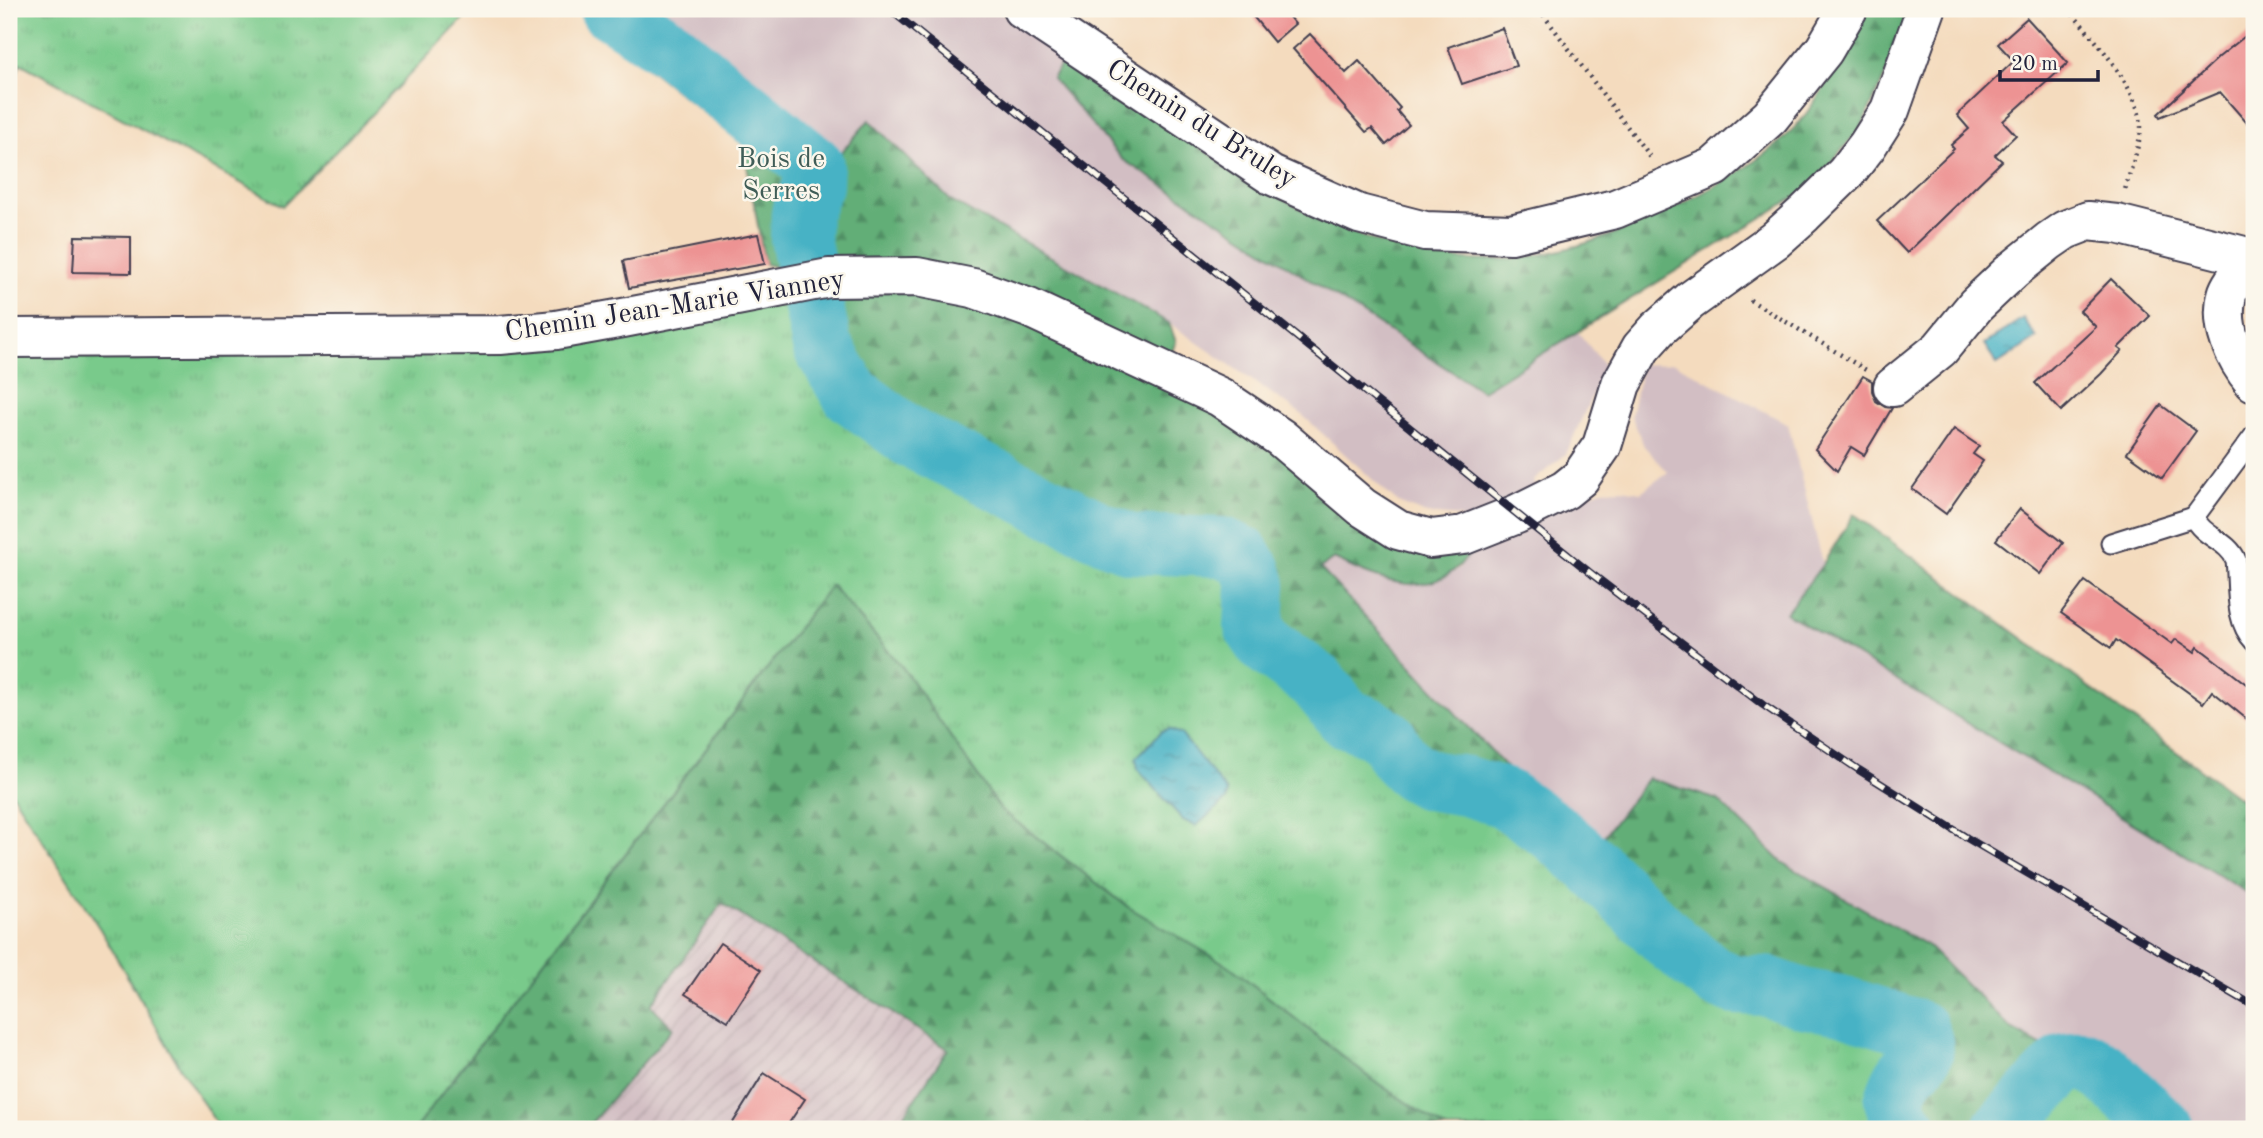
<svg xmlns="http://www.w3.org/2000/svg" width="2263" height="1138" font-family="'Old Standard TT',serif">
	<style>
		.industrial { fill: url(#industrial-furrows) }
		.railway { fill: #d2bec3 }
		.grass { fill: url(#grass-tufts); stroke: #4e7663; stroke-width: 2 }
		.forest { fill: url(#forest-firs); stroke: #426859; stroke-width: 2 }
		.water { fill: url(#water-ripples); stroke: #346a80; stroke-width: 2 }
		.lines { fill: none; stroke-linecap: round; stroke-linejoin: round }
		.river { stroke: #47b2c5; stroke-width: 60 }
		.building { fill: #ed9393 }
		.service-casing { stroke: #423e4f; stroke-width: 23 }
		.minor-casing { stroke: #423e4f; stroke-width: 42 }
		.tertiary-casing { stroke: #423e4f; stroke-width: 42 }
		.path { stroke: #423e4f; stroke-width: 4.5; stroke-dasharray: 2 5; stroke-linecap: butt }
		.service { stroke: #fff; stroke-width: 19 }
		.minor { stroke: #fff; stroke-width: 38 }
		.tertiary { stroke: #fff; stroke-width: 38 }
		.rail-casing { stroke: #22223b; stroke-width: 8 }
		.rail { stroke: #fbf7ec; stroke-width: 5; stroke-dasharray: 16; stroke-linecap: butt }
		.labels { text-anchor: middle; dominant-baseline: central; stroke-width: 5; stroke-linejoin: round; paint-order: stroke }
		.street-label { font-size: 28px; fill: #22223b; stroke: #fbf7ec }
		.park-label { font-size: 28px; fill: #405d57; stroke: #fbf7ec }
	</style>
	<defs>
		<pattern id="industrial-furrows" width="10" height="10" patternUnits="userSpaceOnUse" patternTransform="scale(1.75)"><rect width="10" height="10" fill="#d2bec3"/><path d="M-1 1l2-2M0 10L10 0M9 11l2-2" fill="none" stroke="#b4a3a8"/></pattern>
		<pattern id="grass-tufts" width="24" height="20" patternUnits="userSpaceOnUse" patternTransform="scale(1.75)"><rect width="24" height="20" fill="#79ca8b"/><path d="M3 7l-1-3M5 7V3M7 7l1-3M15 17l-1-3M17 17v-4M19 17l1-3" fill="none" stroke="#68ad79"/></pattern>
		<pattern id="forest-firs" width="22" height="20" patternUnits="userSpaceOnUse" patternTransform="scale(1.75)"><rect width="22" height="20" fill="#62ae77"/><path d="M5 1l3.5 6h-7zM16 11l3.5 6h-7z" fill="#508d63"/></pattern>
		<pattern id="water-ripples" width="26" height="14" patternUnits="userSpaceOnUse" patternTransform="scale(1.75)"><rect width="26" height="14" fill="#47b2c5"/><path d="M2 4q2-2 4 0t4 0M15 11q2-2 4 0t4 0" fill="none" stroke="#3b90a1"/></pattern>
	</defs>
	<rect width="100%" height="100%" fill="#fbf7ec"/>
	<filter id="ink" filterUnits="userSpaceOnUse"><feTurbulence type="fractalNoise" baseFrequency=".0143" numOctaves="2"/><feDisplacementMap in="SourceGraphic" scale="14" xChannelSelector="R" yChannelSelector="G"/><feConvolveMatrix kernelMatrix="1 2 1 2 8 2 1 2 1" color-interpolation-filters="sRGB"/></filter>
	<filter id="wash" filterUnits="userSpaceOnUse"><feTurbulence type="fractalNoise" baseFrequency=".00686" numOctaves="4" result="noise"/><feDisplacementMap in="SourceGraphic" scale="28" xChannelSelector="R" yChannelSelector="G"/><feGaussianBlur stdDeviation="1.57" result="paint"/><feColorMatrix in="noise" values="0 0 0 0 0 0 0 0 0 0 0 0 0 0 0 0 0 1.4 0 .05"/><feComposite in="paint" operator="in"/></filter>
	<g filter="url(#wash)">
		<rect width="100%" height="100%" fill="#f4dbbe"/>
		<path class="industrial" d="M 722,903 L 948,1050 L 895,1129 L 586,1129 L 673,1028 L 651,1006 Z"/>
		<path class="railway" d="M 649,9 L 995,9 L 1066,57 L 1122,159 L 1482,391 L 1578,332 L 1605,366 L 1566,454 L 1533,481 L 1542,510 L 1602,490 L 1621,489 L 1641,492 L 1668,472 L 1644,446 L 1631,416 L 1642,365 L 1674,363 L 1788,424 L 1823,564 L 1786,613 L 2254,897 L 2254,1129 L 2192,1129 L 2169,1123 L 2094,1055 L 2078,1052 L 2063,1057 L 2011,1029 L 1928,946 L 1782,862 L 1718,800 L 1648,778 L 1590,854 L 1545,813 L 1493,753 L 1319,568 L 1333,559 L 1440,580 L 1459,568 L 1471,551 L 1460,517 L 1426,514 L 1398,503 L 1300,413 L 1160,317 L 951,201 L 869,120 L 821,177 L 819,163 L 807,154 L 795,130 Z"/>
		<g class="grass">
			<path d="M 9,9 L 473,9 L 283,206 L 20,63 L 9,101 Z"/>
			<path d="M 807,302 L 814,310 L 822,346 L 836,371 L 851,394 L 880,417 L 911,438 L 1099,531 L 1131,543 L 1222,547 L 1241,555 L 1252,571 L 1256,585 L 1254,627 L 1266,645 L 1316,681 L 1346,718 L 1367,726 L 1387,738 L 1398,757 L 1427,780 L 1466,786 L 1505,798 L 1551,830 L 1590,863 L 1674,945 L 1715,977 L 1735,985 L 1767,986 L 1802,998 L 1841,1005 L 1919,1030 C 1922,1038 1928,1048 1923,1057 C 1919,1063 1912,1068 1907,1073 C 1894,1089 1897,1114 1909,1129 L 1446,1129 L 1367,1076 L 1232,968 L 1128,907 L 1001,810 L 903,668 L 831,585 L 415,1129 L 220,1129 L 181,1069 L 100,929 L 9,789 L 9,339 L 623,318 Z"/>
			<path d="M 2083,1060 L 2101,1069 L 2164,1129 L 2002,1129 L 2065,1063 Z"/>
		</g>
		<g class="forest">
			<path d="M 574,9 L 649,9 L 795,130 L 807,154 L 819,162 L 821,176 L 869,120 L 951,201 L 1169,323 L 1176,342 L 1164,370 L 1346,494 L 1471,551 C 1436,605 1381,582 1334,559 L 1320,568 L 1530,793 L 1561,838 L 1505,798 L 1466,786 L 1428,780 L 1412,771 L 1398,757 L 1387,738 L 1367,726 L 1346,718 L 1316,681 L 1266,645 L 1254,627 L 1256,585 L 1252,571 L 1241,555 L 1222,547 L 1131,544 L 1099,531 L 911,438 L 880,417 L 851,394 L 836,371 L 822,346 L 814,310 L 807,302 L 806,275 L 765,264 L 743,144 Z"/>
			<path d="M 1865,9 L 1909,9 L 1895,54 L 1861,128 L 1808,189 L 1482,391 L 1122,159 L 1052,78 L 1066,57 C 1107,85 1148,112 1189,140 C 1274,197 1367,256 1473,260 C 1535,262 1597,243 1652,218 C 1703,194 1776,157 1808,111 C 1831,79 1847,43 1865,9 Z"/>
			<path d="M 1854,514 L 2254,809 L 2254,897 L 1786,613 L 1823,564 Z"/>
			<path d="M 831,585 L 903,668 L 1001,810 L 1128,907 L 1232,968 L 1367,1076 L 1446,1129 L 895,1129 L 948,1049 L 722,903 L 651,1005 L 673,1028 L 586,1129 L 415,1129 Z"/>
			<path d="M 1648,778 L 1718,800 L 1782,862 L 1928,946 L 2011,1029 L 2072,1062 L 2065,1063 L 2002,1129 L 1909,1129 L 1901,1119 L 1894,1101 C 1897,1091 1900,1082 1906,1074 C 1921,1055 1930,1056 1919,1030 L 1841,1005 L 1802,998 L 1767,986 L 1735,985 L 1715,977 L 1674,945 L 1586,860 Z"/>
		</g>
		<g class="water">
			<path d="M 2023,318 L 2037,338 L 1997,364 L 1984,344 Z"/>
			<path d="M 853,370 C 872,379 874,406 864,422 C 843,422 828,401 823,382 L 825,379 Z"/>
			<path d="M 1169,729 L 1181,734 L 1227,792 L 1226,800 L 1196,826 L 1183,820 L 1138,769 L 1136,758 L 1162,731 Z"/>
		</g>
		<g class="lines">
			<g class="river">
				<path d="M 609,9 L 670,48 L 814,165 L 813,185 L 801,213 L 800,238 L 822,346 L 851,394 L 911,438 L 1099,531 L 1131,544 L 1222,547 L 1241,555 L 1252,571 L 1256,585 L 1254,627 L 1266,645 L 1316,681 L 1346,718 L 1367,726 L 1387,738 L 1398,757 L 1412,771 L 1428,780 L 1466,786 L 1505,798 L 1551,830 L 1590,863 L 1674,945 L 1715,977 L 1735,985 L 1767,986 L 1802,998 L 1841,1005 L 1919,1030 C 1930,1056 1921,1055 1906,1074 C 1900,1082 1897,1091 1894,1101 L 1901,1119 L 1909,1129"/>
				<path d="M 2002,1129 L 2065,1063 L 2083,1060 L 2101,1069 L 2164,1129"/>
			</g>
		</g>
		<g id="blocks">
			<g class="building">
				<path d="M 1247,9 L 1282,9 L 1295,24 L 1274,42 Z"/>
				<path d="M 2027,18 L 2068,63 L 2003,121 L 2016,135 L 1995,155 L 2002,161 L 1907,253 L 1877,221 L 1954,149 L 1951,145 L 1969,129 L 1957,115 L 2014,61 L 1998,44 Z"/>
				<path d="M 1502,28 L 1516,66 L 1462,84 L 1448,47 Z"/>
				<path d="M 2254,29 L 2254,131 L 2220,92 L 2160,117 L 2158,114 L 2219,57 Z"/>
				<path d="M 1310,34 L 1346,73 L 1359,61 L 1400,108 L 1397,111 L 1409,125 L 1386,145 L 1372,128 L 1366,132 L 1293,49 Z"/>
				<path d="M 758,234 L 765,264 L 629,288 L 623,261 Z"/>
				<path d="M 75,236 L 131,237 L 131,273 L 73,272 Z"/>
				<path d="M 2111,279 L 2150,316 L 2118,348 L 2122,351 L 2101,374 L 2061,411 L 2035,383 L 2096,327 L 2080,311 Z"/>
				<path d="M 1863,376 L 1872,381 L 1872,391 L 1876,401 L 1885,407 L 1892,408 L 1864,455 L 1851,447 L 1837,471 L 1815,449 Z"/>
				<path d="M 2161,405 L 2196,431 L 2162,478 L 2127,453 Z"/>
				<path d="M 1954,429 L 1979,446 L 1973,454 L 1983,461 L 1946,514 L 1912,489 Z"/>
				<path d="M 2020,509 L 2063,543 L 2040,574 L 1996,540 Z"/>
				<path d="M 2085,581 L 2172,644 L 2176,639 L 2195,652 L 2198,647 L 2254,690 L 2254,725 L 2212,691 L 2203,703 L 2116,640 L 2111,648 L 2061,613 Z"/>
				<path d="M 720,943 L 761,970 L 728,1021 L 685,994 Z"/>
				<path d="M 764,1073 L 805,1099 L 785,1129 L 729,1129 Z"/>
			</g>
		</g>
	</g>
	<g filter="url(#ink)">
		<use href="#blocks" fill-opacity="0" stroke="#423e4f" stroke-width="2"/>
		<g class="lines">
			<defs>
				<g id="service">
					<path d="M 2194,517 L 2254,436"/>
					<path d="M 2111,543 L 2194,517 C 2202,537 2228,540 2236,560 C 2239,587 2234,620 2254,641"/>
				</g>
				<g id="minor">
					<path d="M 1022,9 L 1271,175 L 1359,214 L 1425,231 L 1511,234 L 1615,209 L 1714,167 L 1770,117 L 1824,50 L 1848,9"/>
					<path d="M 2254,258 L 2252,258 C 2245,268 2230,283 2227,295 C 2219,326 2234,358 2254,382"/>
					<path d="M 1893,387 L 1940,349 L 1976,305 L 2013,270 L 2049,241 L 2065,230 L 2088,221 L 2117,224 L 2252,258"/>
				</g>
				<path id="tertiary" d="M 9,338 L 500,335 L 556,330 L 623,318 L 829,278 L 917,277 L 973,288 L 1029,308 L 1220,397 L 1281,438 L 1362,507 L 1398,530 L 1431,539 L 1464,535 L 1517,514 L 1565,490 L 1580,478 L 1602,446 L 1621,384 L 1641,348 L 1658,329 L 1690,301 L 1775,240 L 1804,214 L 1846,173 L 1867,146 L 1890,110 L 1926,9"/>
			</defs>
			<use href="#service" class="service-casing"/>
			<use href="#minor" class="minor-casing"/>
			<use href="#tertiary" class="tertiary-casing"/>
			<g class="path">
				<path d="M 1539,9 L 1650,157"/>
				<path d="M 2068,9 C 2092,36 2140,89 2141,127 C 2141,142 2129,174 2125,190"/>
				<path d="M 1750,300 L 1866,370"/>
			</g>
			<use href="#service" class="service"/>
			<use href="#minor" class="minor"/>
			<use href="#tertiary" class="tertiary"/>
			<defs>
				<path id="rail" d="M 889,9 L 1593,575 L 1763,705 L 1859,770 L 1967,838 L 2254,1006"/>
			</defs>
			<use href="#rail" class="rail-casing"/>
			<use href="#rail" class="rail"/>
		</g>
	</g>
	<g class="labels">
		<g class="street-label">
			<text transform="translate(1201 125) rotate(32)">Chemin du Bruley</text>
			<text transform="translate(675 307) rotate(-9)">Chemin Jean-Marie Vianney</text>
		</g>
		<g class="park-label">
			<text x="781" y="160">Bois de<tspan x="781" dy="32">Serres</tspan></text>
		</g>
	</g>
	<rect width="2263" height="1138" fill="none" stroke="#fbf7ec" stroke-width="35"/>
	<path d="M2000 70v10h98v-10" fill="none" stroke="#22223b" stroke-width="3.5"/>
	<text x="2011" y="70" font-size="21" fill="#22223b" stroke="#fbf7ec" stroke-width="5" paint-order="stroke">20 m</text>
</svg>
